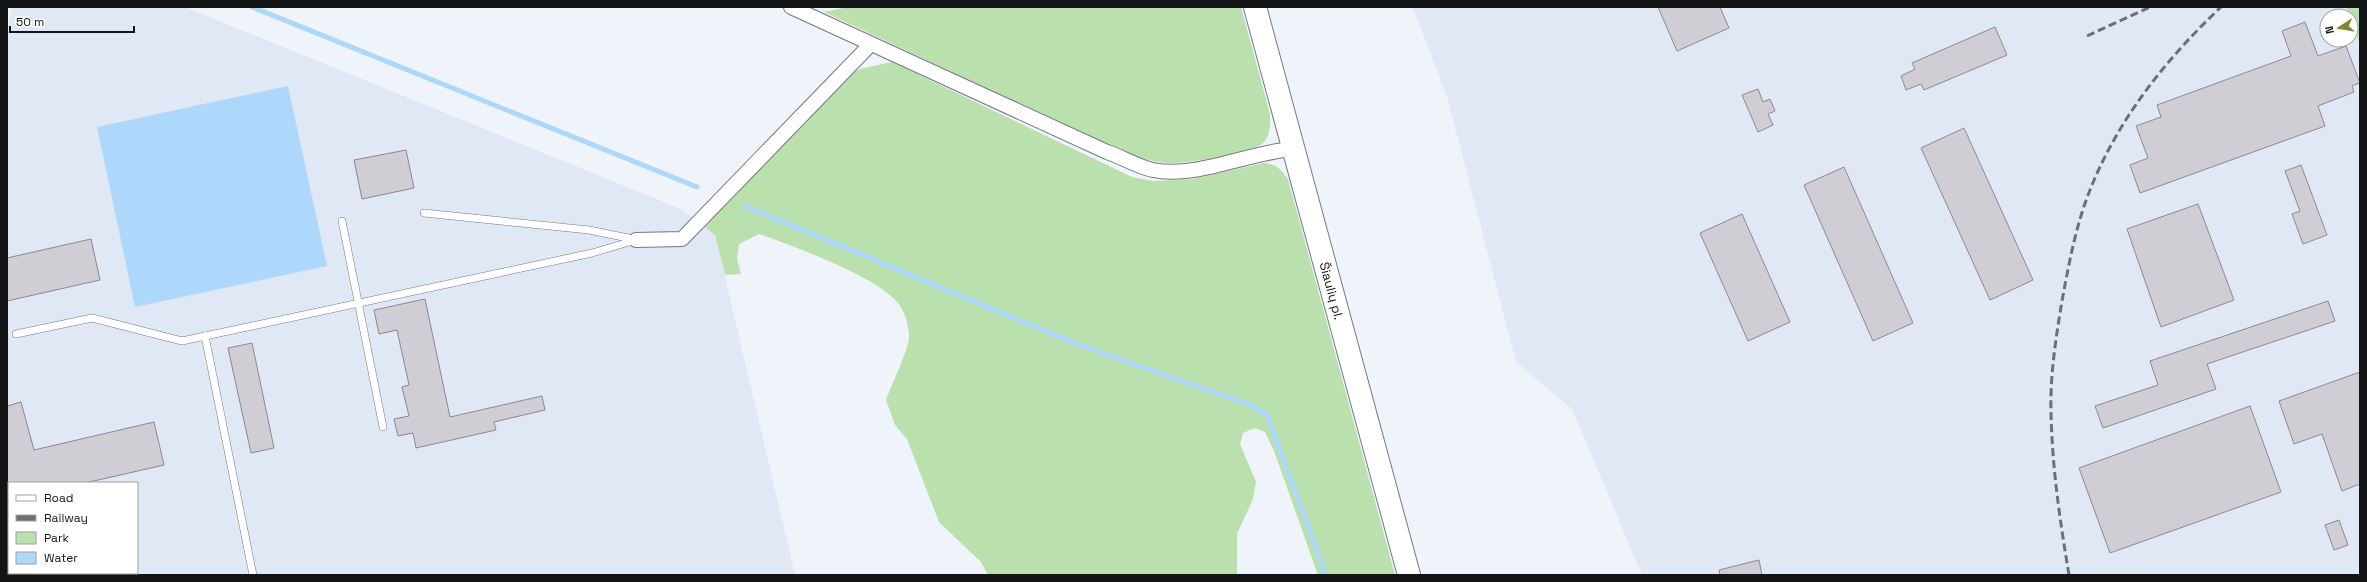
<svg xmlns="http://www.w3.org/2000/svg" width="2367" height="582" font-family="'Space Grotesk',sans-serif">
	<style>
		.built { fill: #dfe8f4; fill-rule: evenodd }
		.green { fill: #b9e0ad }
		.water { fill: #aed8fb }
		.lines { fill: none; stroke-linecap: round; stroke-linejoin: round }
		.stream { stroke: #aed8fb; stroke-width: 5 }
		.building { fill: #d1cdd5; stroke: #8c888f }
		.lane-casing { stroke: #75797f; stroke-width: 8 }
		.street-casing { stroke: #75797f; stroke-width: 16 }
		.highway-casing { stroke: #75797f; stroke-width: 24 }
		.lane { stroke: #fff; stroke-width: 7 }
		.street { stroke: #fff; stroke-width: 14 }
		.highway { stroke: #fff; stroke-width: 22 }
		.rail { stroke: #6c7074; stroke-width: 3; stroke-dasharray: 8 4; stroke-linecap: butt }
		.labels { text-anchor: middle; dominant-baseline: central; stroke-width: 4; stroke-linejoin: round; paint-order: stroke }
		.street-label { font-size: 13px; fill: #121416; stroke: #fff }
	</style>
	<rect width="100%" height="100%" fill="#eff4fb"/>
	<g class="built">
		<path d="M 12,7 L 185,7 L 681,209 L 715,235 L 795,575 L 7,575 L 7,33 ZM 9,483 L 137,483 L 137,573 L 9,573 Z"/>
		<path d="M 1413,7 L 2346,7 L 2349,16 L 2327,16 L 2327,40 L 2351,40 L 2351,21 L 2360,44 L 2360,575 L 1642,575 L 1572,409 L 1516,362 L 1448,100 Z"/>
	</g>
	<g class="green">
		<path d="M 848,7 L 1241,7 L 1270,114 C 1270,124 1271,135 1263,143 C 1251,154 1188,163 1171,163 C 1154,163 1139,157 1123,152 L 824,12 Z"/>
		<path d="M 2346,7 L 2360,7 L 2360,44 Z"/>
		<path d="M 892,62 L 1132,177 L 1153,181 L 1193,179 L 1264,163 C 1276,164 1281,169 1288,179 L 1395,575 L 1318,575 L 1274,451 L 1265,432 L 1255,428 L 1243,433 L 1240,444 L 1256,482 L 1253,499 L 1237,534 L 1237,575 L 988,575 L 981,562 L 939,522 L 907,439 L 895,425 L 886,400 C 891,386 909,349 909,337 C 909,325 905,312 898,303 C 876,276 793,246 759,234 L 739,244 L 737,259 L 741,274 L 725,275 L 715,235 L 705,227 L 851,74 L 860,69 Z"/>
	</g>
	<path class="water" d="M 288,86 L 327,266 L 135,307 L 97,127 Z"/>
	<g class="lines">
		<g class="stream">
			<path d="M 252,7 L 697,187"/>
			<path d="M 745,206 L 1074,343 L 1248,404 L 1267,415 L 1326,575"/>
		</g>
	</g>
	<g class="building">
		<path d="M 1658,7 L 1720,7 L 1729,28 L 1677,51 Z"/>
		<path d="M 2305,22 L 2318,56 L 2346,46 L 2360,83 L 2352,86 L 2354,92 L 2318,106 L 2325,126 L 2140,193 L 2130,165 L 2148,158 L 2136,126 L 2161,117 L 2157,105 L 2291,56 L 2282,31 Z"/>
		<path d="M 1995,27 L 2007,55 L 1924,90 L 1921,84 L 1906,90 L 1901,76 L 1915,69 L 1912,63 Z"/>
		<path d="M 1758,89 L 1763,102 L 1770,99 L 1775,111 L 1768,114 L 1773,125 L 1758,132 L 1742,95 Z"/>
		<path d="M 1964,128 L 2033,280 L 1990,300 L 1921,148 Z"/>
		<path d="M 406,150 L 414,188 L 362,199 L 354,160 Z"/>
		<path d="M 2301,165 L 2327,235 L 2303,244 L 2292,214 L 2300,211 L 2285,171 Z"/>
		<path d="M 1844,167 L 1913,323 L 1873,341 L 1804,185 Z"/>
		<path d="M 2198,204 L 2234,300 L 2161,327 L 2127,229 Z"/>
		<path d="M 1742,214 L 1790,322 L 1748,341 L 1700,233 Z"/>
		<path d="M 91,239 L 100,280 L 7,301 L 7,258 Z"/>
		<path d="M 425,299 L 450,417 L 542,396 L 545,410 L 494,422 L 496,430 L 416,448 L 413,433 L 398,436 L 394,419 L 409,416 L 402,387 L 409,385 L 397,330 L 379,334 L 374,310 Z"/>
		<path d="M 2328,301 L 2335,321 L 2207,364 L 2216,389 L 2103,428 L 2095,406 L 2158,385 L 2150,361 Z"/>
		<path d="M 252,343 L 274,448 L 251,453 L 228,348 Z"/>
		<path d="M 2360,372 L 2360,484 L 2342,491 L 2322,434 L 2294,444 L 2279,401 Z"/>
		<path d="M 21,402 L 34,450 L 154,422 L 164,465 L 85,483 L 7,483 L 7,406 Z"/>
		<path d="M 2250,406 L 2281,492 L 2110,553 L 2079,468 Z"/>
		<path d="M 2339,520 L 2348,545 L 2334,550 L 2325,525 Z"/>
		<path d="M 1759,560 L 1762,575 L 1720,575 L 1719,570 Z"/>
	</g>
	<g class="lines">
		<defs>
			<g id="lane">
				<path d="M 424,213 L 589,230 L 633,239"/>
				<path d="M 342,221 L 383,427"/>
				<path d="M 16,334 L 92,318 L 182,341 L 592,253 L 636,240"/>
				<path d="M 205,336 L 253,575"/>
			</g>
			<g id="street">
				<path d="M 791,7 L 1107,152 C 1122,157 1138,167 1153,170 C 1196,179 1249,152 1293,149"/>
				<path d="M 636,240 L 682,239 L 870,45"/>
			</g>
			<g id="highway">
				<path id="s1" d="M 1255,7 L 1409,575"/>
			</g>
		</defs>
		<use href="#lane" class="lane-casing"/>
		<use href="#street" class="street-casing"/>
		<use href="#highway" class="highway-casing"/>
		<use href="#lane" class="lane"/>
		<use href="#street" class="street"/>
		<use href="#highway" class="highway"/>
		<g class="rail">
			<path d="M 2087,36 L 2150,7"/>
			<path d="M 2069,575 C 2060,521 2052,467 2051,412 C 2050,375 2056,337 2062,301 C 2069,263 2076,225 2090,190 C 2118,119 2166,59 2221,7"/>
		</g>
	</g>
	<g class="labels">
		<g class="street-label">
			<text stroke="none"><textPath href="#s1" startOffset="294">Šiaulių pl.</textPath></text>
		</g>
	</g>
	<rect width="2367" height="582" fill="none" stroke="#121416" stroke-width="16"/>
	<rect x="8" y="482" width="130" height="92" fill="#ffffff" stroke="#a0a1a2"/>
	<rect x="16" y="495" width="20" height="6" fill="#ffffff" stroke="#a0a1a2"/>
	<text x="44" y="502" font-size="12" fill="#121416">Road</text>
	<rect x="16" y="515" width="20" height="6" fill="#6c7074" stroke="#a0a1a2"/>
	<text x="44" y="522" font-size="12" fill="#121416">Railway</text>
	<rect x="16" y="532" width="20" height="12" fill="#b9e0ad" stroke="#a0a1a2"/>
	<text x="44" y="542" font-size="12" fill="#121416">Park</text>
	<rect x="16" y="552" width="20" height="12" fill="#aed8fb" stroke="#a0a1a2"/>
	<text x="44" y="562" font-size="12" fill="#121416">Water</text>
	<g transform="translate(2339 28) rotate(258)"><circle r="19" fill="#ffffff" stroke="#a0a1a2"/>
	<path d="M0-3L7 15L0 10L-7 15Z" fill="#7e8632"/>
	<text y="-6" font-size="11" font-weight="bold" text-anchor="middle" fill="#121416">N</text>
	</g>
	<path d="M10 26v6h124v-6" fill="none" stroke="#121416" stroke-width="2"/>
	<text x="16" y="26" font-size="12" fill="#121416" stroke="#ffffff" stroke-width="3" paint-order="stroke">50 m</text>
</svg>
